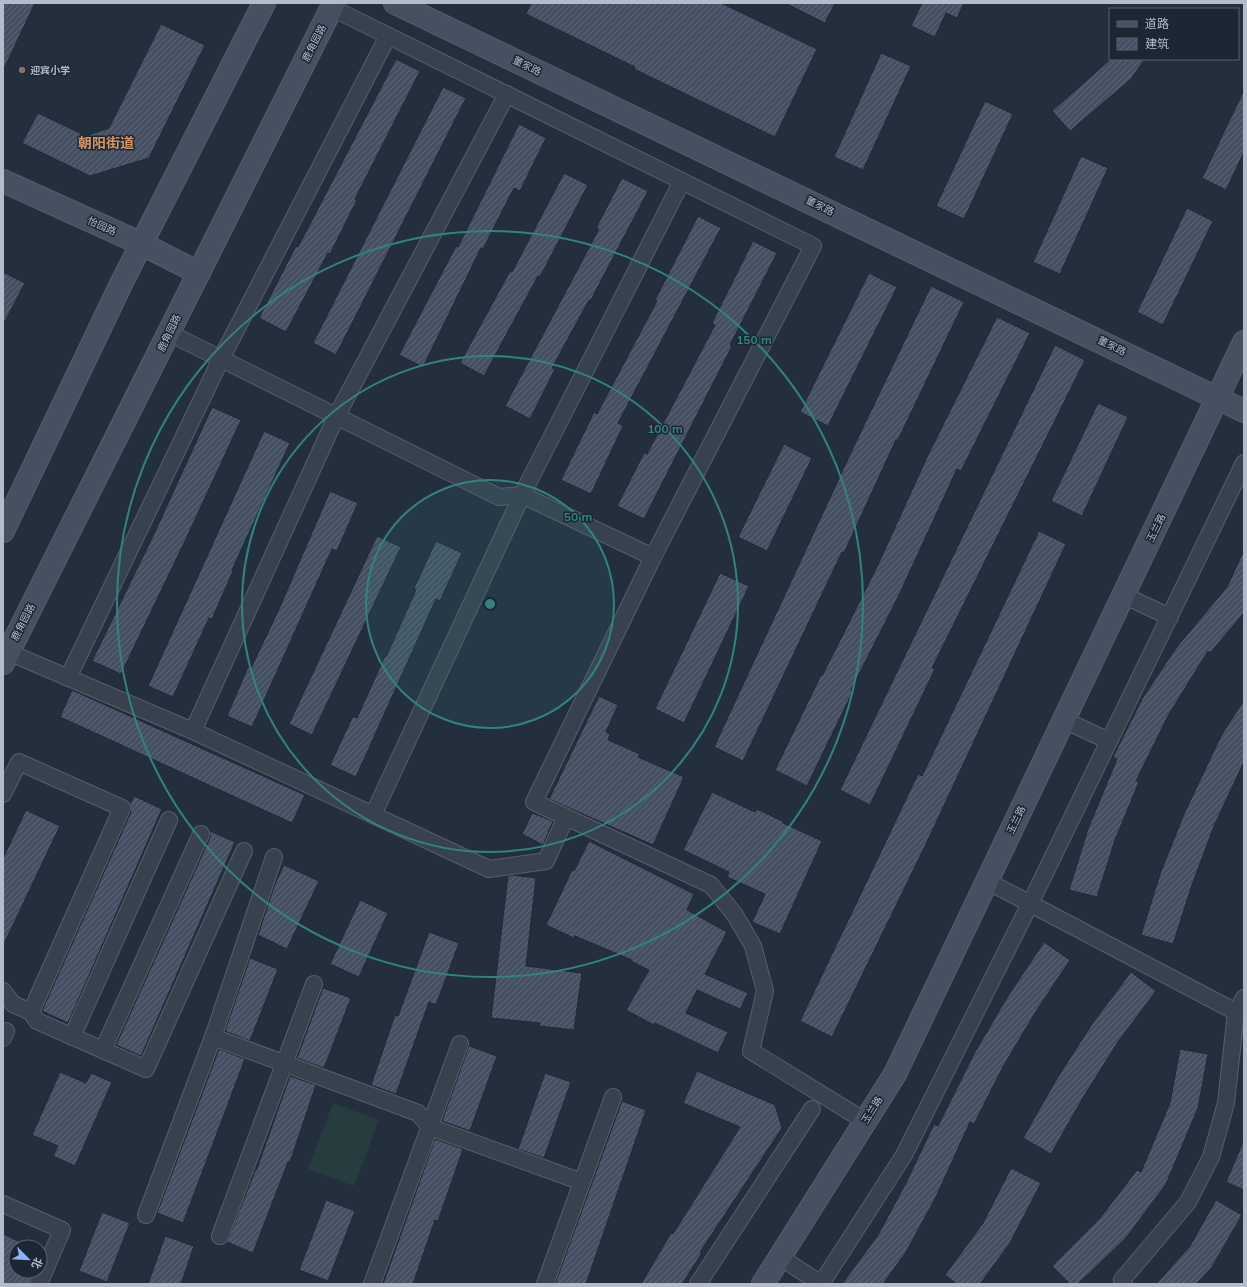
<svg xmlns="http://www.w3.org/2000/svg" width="1247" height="1287" font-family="Mulish,'Noto Sans SC',sans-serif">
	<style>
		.garden { fill: #263c3f }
		.building { fill: url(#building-hatch); stroke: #1f2835 }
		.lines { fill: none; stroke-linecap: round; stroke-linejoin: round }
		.street-casing { stroke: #565f6c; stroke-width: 18 }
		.secondary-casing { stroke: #565f6c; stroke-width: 24 }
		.street { stroke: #38414e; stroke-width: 16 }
		.secondary { stroke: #465061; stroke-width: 22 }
		.ring { fill: none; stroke: #308480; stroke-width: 2 }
		.education-dot { fill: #8d6e63; stroke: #1d2633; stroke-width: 1.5 }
		.labels { text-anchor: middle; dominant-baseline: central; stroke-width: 3; stroke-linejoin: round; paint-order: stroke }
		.street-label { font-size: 10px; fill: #b4bcc9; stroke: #1d2633 }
		.poi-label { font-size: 10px; font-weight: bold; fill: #b4bcc9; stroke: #1d2633; text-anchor: start }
		.district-label { font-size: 14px; font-weight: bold; fill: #d59563; stroke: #1d2633 }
		.centre { fill: #308480; stroke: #1d2633; stroke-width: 2 }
		.ring-label { font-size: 12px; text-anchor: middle; font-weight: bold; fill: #308480; stroke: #1d2633; stroke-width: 3; stroke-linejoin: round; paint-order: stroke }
	</style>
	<defs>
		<pattern id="building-hatch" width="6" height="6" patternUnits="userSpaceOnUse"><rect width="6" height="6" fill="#455162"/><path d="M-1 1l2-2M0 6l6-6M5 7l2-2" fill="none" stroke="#5d6877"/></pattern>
	</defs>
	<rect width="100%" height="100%" fill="#242f3e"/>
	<path class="garden" d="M 333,1103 L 379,1120 L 354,1186 L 308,1169 Z"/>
	<g class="building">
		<path d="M 3,3 L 35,3 L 3,71 Z"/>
		<path d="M 531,3 L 721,3 L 817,49 L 775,137 L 634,69 L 635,67 L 526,14 Z"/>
		<path d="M 785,3 L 835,3 L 825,23 Z"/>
		<path d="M 922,3 L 964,3 L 957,18 L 946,13 L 935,37 L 911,26 Z"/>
		<path d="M 161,24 L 205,45 L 149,158 L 90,176 L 22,143 L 38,113 L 86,136 L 109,128 Z"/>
		<path d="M 881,53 L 911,66 L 863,170 L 834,157 Z"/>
		<path d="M 396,59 L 420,71 L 355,199 L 357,200 L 330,254 L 328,253 L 286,332 L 259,318 L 296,246 L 298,247 Z"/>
		<path d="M 1111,59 L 1145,59 L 1131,79 L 1070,131 L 1052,111 Z"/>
		<path d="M 443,87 L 466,98 L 336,355 L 313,343 Z"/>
		<path d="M 1244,90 L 1244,152 L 1226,190 L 1202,178 Z"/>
		<path d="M 985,101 L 1013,114 L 964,219 L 936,206 Z"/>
		<path d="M 519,124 L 546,138 L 520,191 L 514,188 L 483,249 L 481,248 L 423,367 L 399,355 L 456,246 L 458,247 Z"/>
		<path d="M 1081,156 L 1108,168 L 1060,274 L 1033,262 Z"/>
		<path d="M 564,173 L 588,185 L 540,277 L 538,276 L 484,376 L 460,363 L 510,271 L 512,272 Z"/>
		<path d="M 622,178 L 648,191 L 591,300 L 589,300 L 552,368 L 555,369 L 530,419 L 505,406 L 599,229 L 596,228 Z"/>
		<path d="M 1187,208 L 1213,221 L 1163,325 L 1137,312 Z"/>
		<path d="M 698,216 L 721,228 L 618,423 L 623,426 L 591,494 L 561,480 L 594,412 L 597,414 L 657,301 L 655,300 Z"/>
		<path d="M 753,241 L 777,253 L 730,345 L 732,346 L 644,519 L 617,506 L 644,453 L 647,454 L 715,325 L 712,323 Z"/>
		<path d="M 3,272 L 25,283 L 3,325 Z"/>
		<path d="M 869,273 L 897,287 L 828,426 L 800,412 Z"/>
		<path d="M 931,286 L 964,302 L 898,440 L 896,440 L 844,553 L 842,552 L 743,761 L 714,747 L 855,444 Z"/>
		<path d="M 997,317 L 1030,333 L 961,471 L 957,469 L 899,595 L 851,690 L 853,691 L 807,786 L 775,770 L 821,675 L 822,676 L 876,569 L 928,455 Z"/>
		<path d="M 1055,345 L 1085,360 L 932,668 L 935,669 L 870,805 L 840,790 Z"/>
		<path d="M 1098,403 L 1128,417 L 1082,516 L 1051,501 Z"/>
		<path d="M 212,407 L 241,420 L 186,539 L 121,674 L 92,661 L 154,534 Z"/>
		<path d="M 264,431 L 290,443 L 232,570 L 233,571 L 212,619 L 209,618 L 173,697 L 148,686 Z"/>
		<path d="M 784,444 L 812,458 L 767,551 L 738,537 Z"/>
		<path d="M 330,491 L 358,503 L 337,551 L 332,549 L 252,727 L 227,716 L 248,667 L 251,668 L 279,609 Z"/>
		<path d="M 1039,531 L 1066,544 L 927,842 L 832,1037 L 800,1021 L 918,774 L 922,776 Z"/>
		<path d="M 377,536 L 401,547 L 312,735 L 289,724 Z"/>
		<path d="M 436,541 L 462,553 L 440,601 L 436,599 L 356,777 L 330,765 L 353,716 L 357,718 L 385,656 L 386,657 L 416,590 L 414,588 Z"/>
		<path d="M 1244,550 L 1244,613 L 1210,653 L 1208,651 L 1169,714 L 1136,781 L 1139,782 L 1115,840 L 1097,897 L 1069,890 L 1088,829 L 1117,759 L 1113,757 L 1142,699 L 1176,648 L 1227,587 Z"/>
		<path d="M 720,573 L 749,586 L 684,723 L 655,709 Z"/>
		<path d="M 72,690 L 305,795 L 292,823 L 60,717 Z"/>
		<path d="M 599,696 L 618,705 L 606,732 L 610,734 L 608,740 L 640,754 L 638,757 L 684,777 L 653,845 L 549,799 Z"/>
		<path d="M 1244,700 L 1244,762 L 1214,826 L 1192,885 L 1173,944 L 1141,935 L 1160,874 L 1184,814 L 1221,736 Z"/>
		<path d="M 712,792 L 755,812 L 757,809 L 784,822 L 783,823 L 822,841 L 780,934 L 752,922 L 765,894 L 727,877 L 729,872 L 683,850 Z"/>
		<path d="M 134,796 L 162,809 L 68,1023 L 42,1011 L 131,812 L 130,804 Z"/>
		<path d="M 26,810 L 60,826 L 3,946 L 3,858 Z"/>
		<path d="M 532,813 L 553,821 L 543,845 L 522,834 Z"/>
		<path d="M 210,831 L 235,842 L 141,1056 L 116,1045 L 210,838 Z"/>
		<path d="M 589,841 L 694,894 L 687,910 L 727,932 L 705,974 L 748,993 L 740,1009 L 697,990 L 686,1013 L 728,1032 L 718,1053 L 655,1023 L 654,1025 L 626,1010 L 649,970 L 631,961 L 632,960 L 575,936 L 574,938 L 546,925 L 572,870 L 574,871 Z"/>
		<path d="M 284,865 L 319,881 L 287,949 L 258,935 L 275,884 Z"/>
		<path d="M 512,875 L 536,878 L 526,966 L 582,973 L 574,1030 L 539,1026 L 540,1023 L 491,1018 L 508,876 Z"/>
		<path d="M 360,900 L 388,913 L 359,977 L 330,964 Z"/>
		<path d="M 429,932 L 459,943 L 436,1005 L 429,1002 L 396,1094 L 371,1085 L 395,1015 L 398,1016 Z"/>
		<path d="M 1044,942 L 1070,960 L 1035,1013 L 1003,1067 L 974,1124 L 970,1122 L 936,1197 L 906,1252 L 883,1284 L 842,1284 L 878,1235 L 907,1181 L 934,1124 L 938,1126 L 975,1052 L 1008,996 Z"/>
		<path d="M 250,958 L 278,969 L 250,1041 L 225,1031 Z"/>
		<path d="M 1131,972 L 1156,991 L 1118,1042 L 1084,1096 L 1051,1154 L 1023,1138 L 1056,1080 L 1092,1024 Z"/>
		<path d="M 323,988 L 351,998 L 324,1068 L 297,1058 Z"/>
		<path d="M 469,1046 L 497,1056 L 470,1131 L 442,1121 Z"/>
		<path d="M 219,1049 L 245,1059 L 183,1223 L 157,1213 Z"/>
		<path d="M 1180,1049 L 1208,1054 L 1198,1108 L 1166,1184 L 1126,1238 L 1078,1284 L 1070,1284 L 1052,1266 L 1100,1218 L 1137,1170 L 1141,1172 L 1170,1103 Z"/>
		<path d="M 697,1071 L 775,1105 L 782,1128 L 700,1252 L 702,1253 L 682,1284 L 641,1284 L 671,1233 L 673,1234 L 740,1127 L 683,1103 Z"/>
		<path d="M 60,1072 L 86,1083 L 91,1073 L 112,1082 L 75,1166 L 53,1156 L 58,1146 L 32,1135 Z"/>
		<path d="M 545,1073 L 571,1082 L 544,1158 L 518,1149 Z"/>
		<path d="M 290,1076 L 316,1085 L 290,1162 L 288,1162 L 253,1253 L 227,1242 L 255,1171 L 256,1171 Z"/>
		<path d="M 622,1101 L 646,1110 L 586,1284 L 555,1284 Z"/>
		<path d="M 435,1139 L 463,1149 L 438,1221 L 435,1220 L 413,1284 L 383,1284 Z"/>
		<path d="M 1244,1140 L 1244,1190 L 1226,1182 Z"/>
		<path d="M 1011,1168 L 1041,1183 L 1010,1243 L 980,1284 L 957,1284 L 945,1275 L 983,1223 Z"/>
		<path d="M 326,1200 L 355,1211 L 328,1281 L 299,1270 Z"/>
		<path d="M 1216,1200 L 1242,1215 L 1212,1267 L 1196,1284 L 1156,1284 L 1190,1246 Z"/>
		<path d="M 102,1212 L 130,1223 L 107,1282 L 79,1271 Z"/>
		<path d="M 3,1234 L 31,1247 L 16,1247 L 16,1271 L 34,1271 L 30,1284 L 3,1284 Z"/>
		<path d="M 165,1236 L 194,1246 L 181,1284 L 148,1284 Z"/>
	</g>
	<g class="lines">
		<defs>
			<g id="street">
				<path d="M 332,8 L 813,246 L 653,557 L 534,802 L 711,885 L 735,915 L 753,946 L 765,991 L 751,1051 L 865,1121"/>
				<path d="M 169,333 L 499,497 L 522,495 L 373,815"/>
				<path d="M 653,557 L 522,495 L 682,181"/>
				<path d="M 1123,595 L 1170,617"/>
				<path d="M 8,652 L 193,731 L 489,869 L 546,861 L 566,817"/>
				<path d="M 68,678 L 221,359 L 388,36"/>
				<path d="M 1064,720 L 1109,741"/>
				<path d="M 193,731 L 336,417 L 507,94"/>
				<path d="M 3,794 L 19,762 L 122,808 L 31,1012 L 13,1004 L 3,991"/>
				<path d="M 274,857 L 213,1037 L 418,1113 L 430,1127 L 582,1182"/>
				<path d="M 987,881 L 1236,1012 L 1244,998"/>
				<path d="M 31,1012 L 37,1021 L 146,1069 L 244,851"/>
				<path d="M 72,1037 L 169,820"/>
				<path d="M 3,1038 L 6,1031"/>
				<path d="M 103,1050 L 201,834"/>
				<path d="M 3,1204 L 62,1230 L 39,1284"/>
				<path d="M 146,1215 L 213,1037"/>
				<path d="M 220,1236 L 314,984"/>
				<path d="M 780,1257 L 821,1284"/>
				<path d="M 372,1284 L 460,1044"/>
				<path d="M 545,1284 L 613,1097"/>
				<path d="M 698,1284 L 812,1109"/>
				<path d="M 821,1284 L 904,1155 L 1030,904 L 1244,463"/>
				<path d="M 1124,1284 L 1122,1280 L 1188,1202 L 1211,1157 L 1226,1103 L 1236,1012"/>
			</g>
			<g id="secondary">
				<path d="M 395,3 L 1244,411"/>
				<path d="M 3,181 L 142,244 L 199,273"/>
				<path d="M 3,531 L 122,282 L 264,3"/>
				<path d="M 3,663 L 334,3"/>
				<path d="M 763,1284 L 895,1074 L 1244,342"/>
			</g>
		</defs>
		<use href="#street" class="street-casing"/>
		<use href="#secondary" class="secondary-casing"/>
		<use href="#street" class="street"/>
		<use href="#secondary" class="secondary"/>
	</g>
	<circle cx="490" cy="604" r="124" fill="#308480" fill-opacity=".12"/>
	<g class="ring">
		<circle cx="490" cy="604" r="124"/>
		<circle cx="490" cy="604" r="248"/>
		<circle cx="490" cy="604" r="373"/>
	</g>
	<circle class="education-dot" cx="22" cy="70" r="4"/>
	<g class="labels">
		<g class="street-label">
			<text transform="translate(314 43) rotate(-63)">鹿角园路</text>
			<text transform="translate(527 66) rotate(26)">董家路</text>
			<text transform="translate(820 206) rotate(26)">董家路</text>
			<text transform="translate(102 226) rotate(24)">怡园路</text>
			<text transform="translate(169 333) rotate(-64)">鹿角园路</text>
			<text transform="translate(1112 346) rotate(26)">董家路</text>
			<text transform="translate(1156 528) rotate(-64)">玉兰路</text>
			<text transform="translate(23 622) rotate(-63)">鹿角园路</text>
			<text transform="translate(1016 820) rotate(-64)">玉兰路</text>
			<text transform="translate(872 1110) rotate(-58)">玉兰路</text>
		</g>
		<g class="poi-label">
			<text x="30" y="70">迎宾小学</text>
		</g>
		<g class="district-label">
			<text x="106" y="143">朝阳街道</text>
		</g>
	</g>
	<circle cx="490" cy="604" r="6" class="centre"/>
	<g class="ring-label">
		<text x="754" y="344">150 m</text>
		<text x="665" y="433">100 m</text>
		<text x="578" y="521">50 m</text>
	</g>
	<rect width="1247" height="1287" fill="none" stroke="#b4bcc9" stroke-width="8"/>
	<rect x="1109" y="8" width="130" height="52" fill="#1d2633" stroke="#59626f"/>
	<rect x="1117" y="21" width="20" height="6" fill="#465061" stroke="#59626f"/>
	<text x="1145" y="28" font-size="12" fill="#b4bcc9">道路</text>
	<rect x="1117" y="38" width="20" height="12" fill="url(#building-hatch)" stroke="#59626f"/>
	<text x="1145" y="48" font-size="12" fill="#b4bcc9">建筑</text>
	<g transform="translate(28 1259) rotate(114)"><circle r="19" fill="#1d2633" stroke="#59626f"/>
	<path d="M0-3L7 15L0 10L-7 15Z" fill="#8ab4f8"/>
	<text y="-6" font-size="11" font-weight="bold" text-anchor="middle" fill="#b4bcc9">北</text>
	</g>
</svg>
